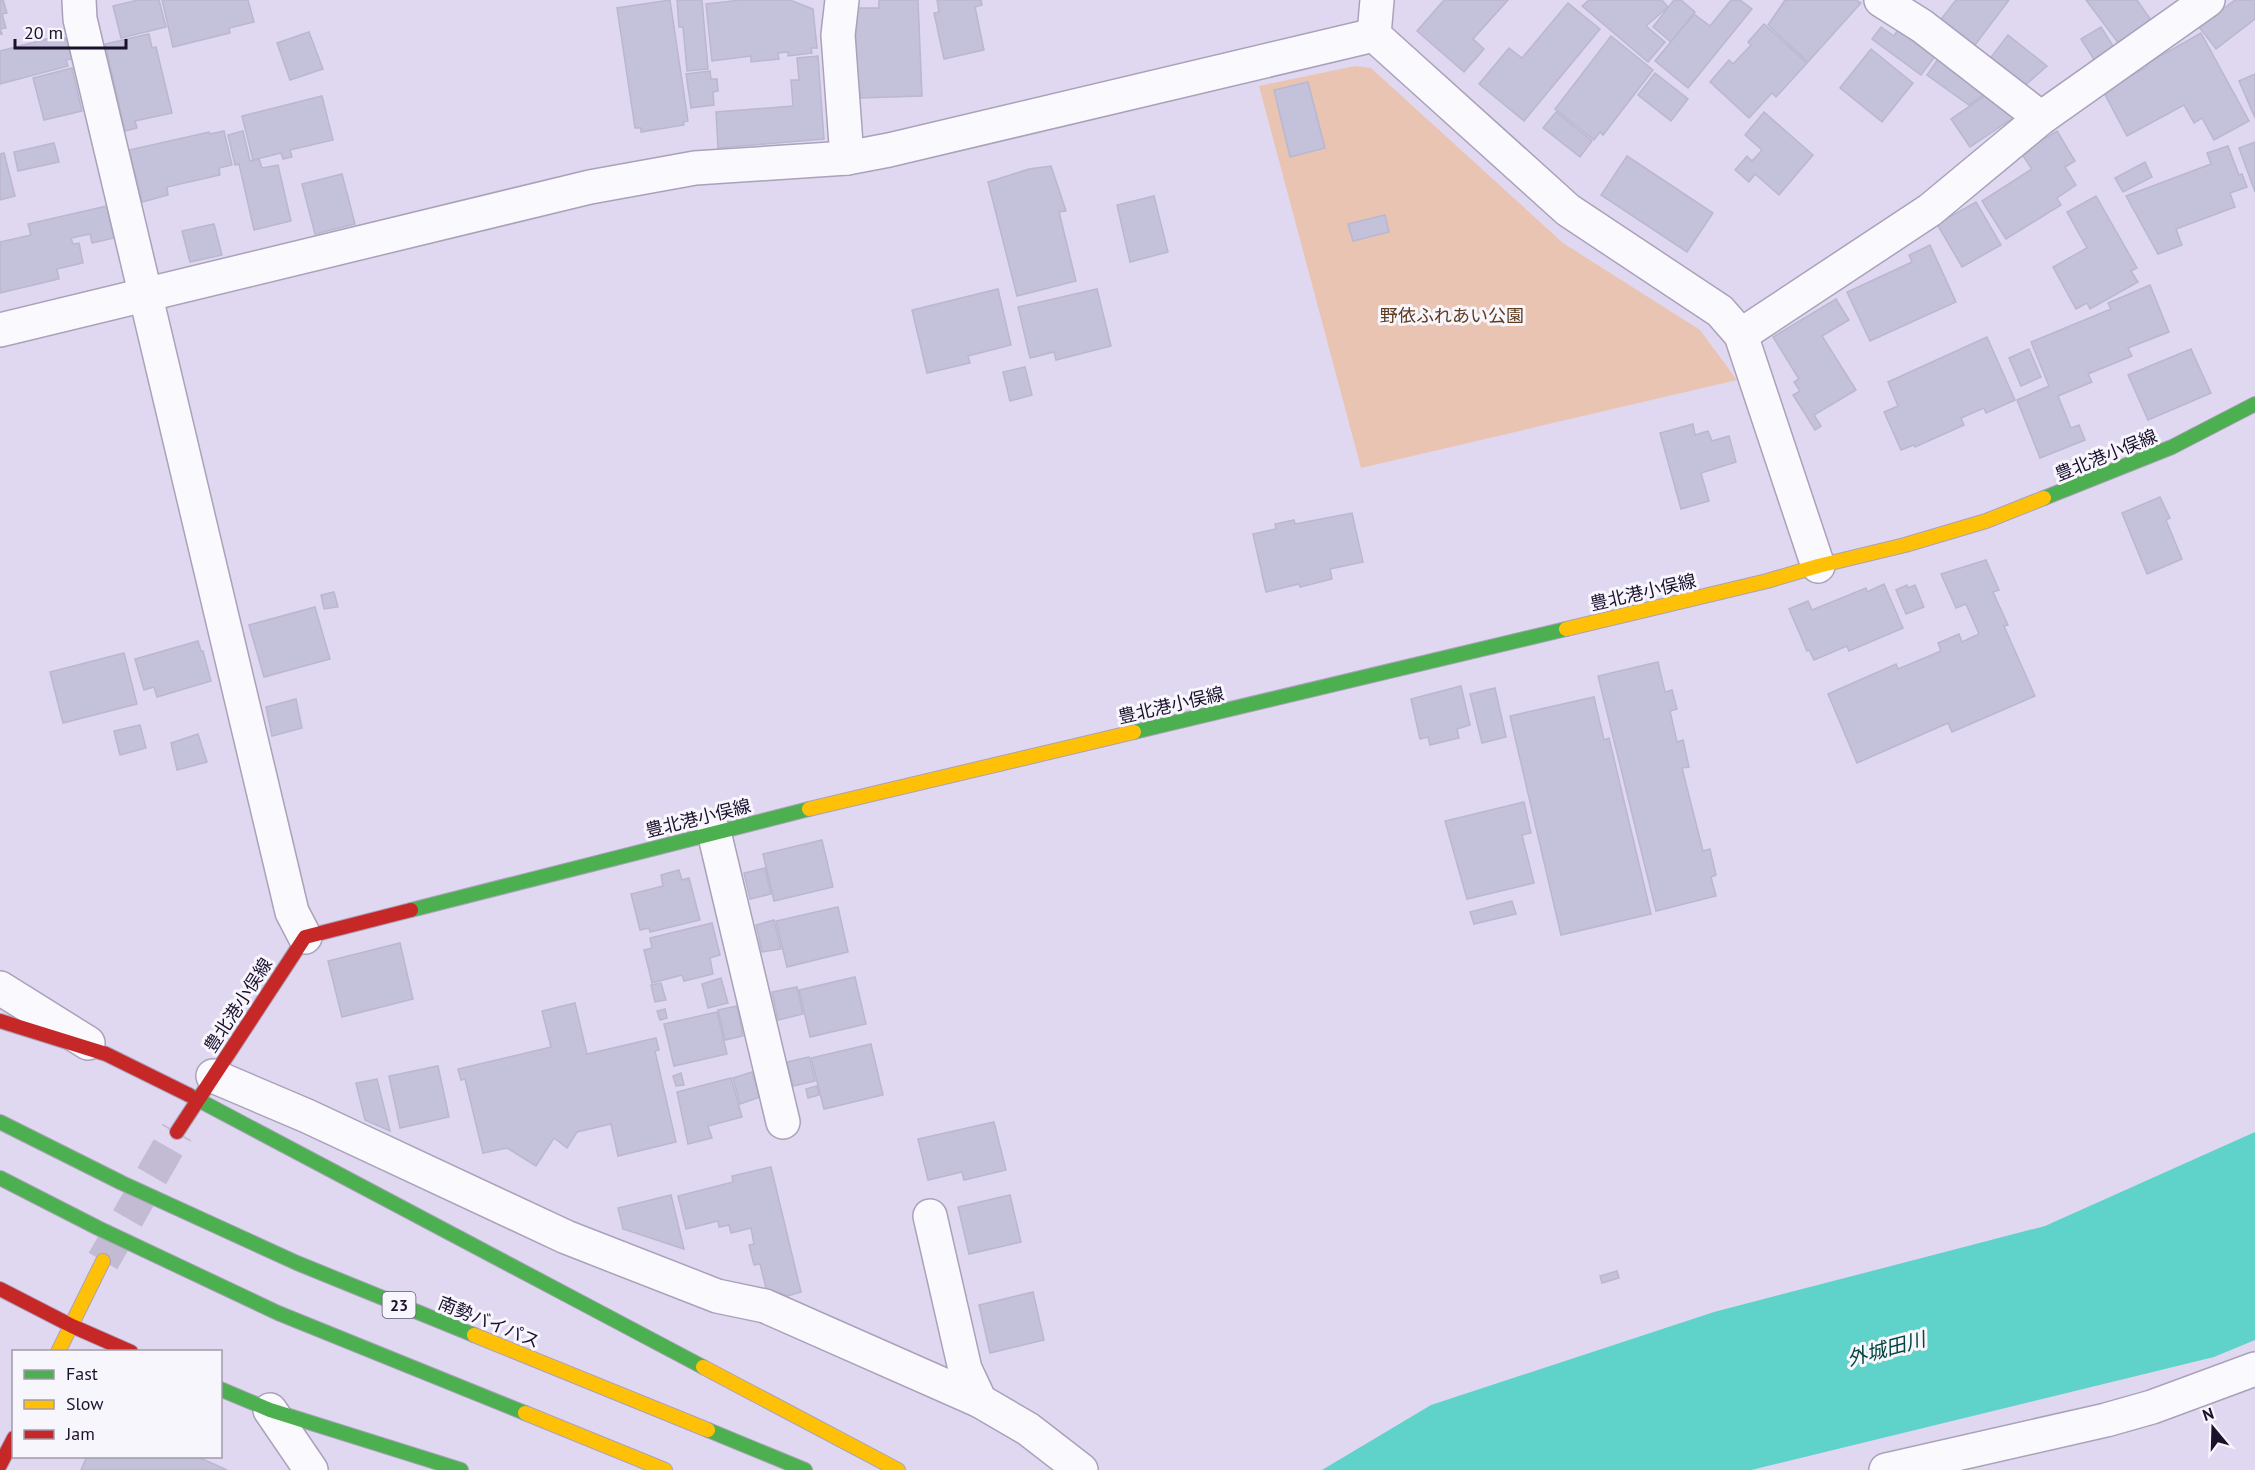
<svg xmlns="http://www.w3.org/2000/svg" width="2255" height="1470" font-family="'PT Sans','Noto Sans JP',sans-serif">
	<style>
		.green { fill: #eac4b2 }
		.water { fill: #5fd2c9 }
		.building { fill: #c4c1db; stroke: #bab7d0; stroke-width: 1.5 }
		.lines { fill: none; stroke-linecap: round; stroke-linejoin: round }
		.secondary-tunnel { stroke: #c3bad3; stroke-width: 33; stroke-dasharray: 33 16; stroke-linecap: butt }
		.street-casing { stroke: #aaa1ba; stroke-width: 36 }
		.fast-casing { stroke: #aaa1ba; stroke-width: 16 }
		.slow-casing { stroke: #aaa1ba; stroke-width: 16 }
		.jam-casing { stroke: #aaa1ba; stroke-width: 16 }
		.street { stroke: #faf9fd; stroke-width: 33 }
		.fast { stroke: #4caf50; stroke-width: 14 }
		.slow { stroke: #ffc107; stroke-width: 14 }
		.jam { stroke: #c62828; stroke-width: 14 }
		.labels { text-anchor: middle; dominant-baseline: central; stroke-width: 6; stroke-linejoin: round; paint-order: stroke }
		.shield { fill: #f8f6fd; stroke: #5e566b; stroke-width: 1.5 }
		.shield-label { font-size: 16px; font-weight: bold; fill: #1c112d }
		.park-label { font-size: 18px; fill: #5d3b1d; stroke: #f8f6fd }
		.street-label { font-size: 18px; fill: #1c112d; stroke: #f8f6fd }
		.water-label { font-size: 20px; font-style: italic; fill: #00463d; stroke: #f8f6fd }
	</style>
	<rect width="100%" height="100%" fill="#e0d8f0"/>
	<path class="green" d="M 1355,66 L 1371,68 L 1563,243 L 1700,330 L 1737,380 L 1361,468 L 1259,86 Z"/>
	<path class="water" d="M 2255,1132 L 2255,1340 L 2214,1357 L 1751,1470 L 1322,1470 L 1431,1405 L 1714,1312 L 2045,1226 Z"/>
	<g class="building">
		<path d="M 0,0 L 3,0 L 7,13 L 2,14 L 6,28 L 0,29 L 2,34 L 0,34 Z"/>
		<path d="M 138,0 L 159,0 L 166,27 L 121,38 L 113,6 Z"/>
		<path d="M 162,0 L 248,0 L 254,22 L 229,28 L 230,33 L 173,47 Z"/>
		<path d="M 670,0 L 688,121 L 683,122 L 684,125 L 641,132 L 641,128 L 635,128 L 617,8 Z"/>
		<path d="M 677,0 L 702,0 L 708,69 L 687,71 L 683,27 L 679,27 Z"/>
		<path d="M 741,0 L 790,0 L 813,9 L 817,48 L 811,48 L 812,53 L 788,56 L 788,52 L 778,53 L 779,59 L 751,62 L 751,56 L 712,61 L 706,4 Z"/>
		<path d="M 879,0 L 918,0 L 922,96 L 860,98 L 860,91 L 858,91 L 854,8 L 879,8 Z"/>
		<path d="M 937,0 L 981,0 L 982,5 L 975,7 L 984,50 L 944,59 L 934,13 L 939,12 Z"/>
		<path d="M 1444,0 L 1508,0 L 1473,39 L 1484,49 L 1464,72 L 1417,31 Z"/>
		<path d="M 1589,0 L 1662,0 L 1668,7 L 1646,26 L 1665,42 L 1648,62 L 1582,6 Z"/>
		<path d="M 1674,0 L 1681,0 L 1695,12 L 1671,42 L 1653,27 Z"/>
		<path d="M 1731,0 L 1740,0 L 1752,9 L 1688,88 L 1655,61 L 1694,14 L 1710,26 Z"/>
		<path d="M 1785,0 L 1856,0 L 1861,3 L 1808,62 L 1768,25 Z"/>
		<path d="M 1956,0 L 2009,0 L 1972,49 L 1938,23 Z"/>
		<path d="M 2086,0 L 2137,0 L 2151,20 L 2119,44 Z"/>
		<path d="M 2235,0 L 2255,0 L 2255,19 L 2216,49 L 2199,27 Z"/>
		<path d="M 1568,3 L 1600,29 L 1524,121 L 1479,84 L 1509,48 L 1522,58 Z"/>
		<path d="M 1764,24 L 1807,63 L 1776,97 L 1772,93 L 1749,118 L 1710,82 L 1729,60 L 1733,64 L 1751,45 L 1748,42 Z"/>
		<path d="M 1881,27 L 1894,36 L 1899,28 L 1936,55 L 1921,75 L 1872,39 Z"/>
		<path d="M 2101,27 L 2115,49 L 2095,61 L 2081,39 Z"/>
		<path d="M 309,32 L 323,69 L 290,80 L 277,43 Z"/>
		<path d="M 2201,33 L 2249,121 L 2214,140 L 2202,118 L 2194,123 L 2184,105 L 2127,136 L 2103,91 L 2147,67 L 2146,64 Z"/>
		<path d="M 149,34 L 152,48 L 156,47 L 172,113 L 135,121 L 137,128 L 125,131 L 105,44 Z"/>
		<path d="M 2008,35 L 2047,66 L 2022,88 L 1988,61 Z"/>
		<path d="M 58,36 L 59,40 L 66,38 L 72,59 L 66,60 L 68,66 L 0,84 L 0,51 Z"/>
		<path d="M 1611,36 L 1653,70 L 1603,135 L 1600,132 L 1594,140 L 1555,109 Z"/>
		<path d="M 1871,49 L 1913,83 L 1882,122 L 1840,88 Z"/>
		<path d="M 818,56 L 824,139 L 718,148 L 716,112 L 793,106 L 791,80 L 799,80 L 797,58 Z"/>
		<path d="M 1940,56 L 1988,92 L 1969,105 L 1927,75 Z"/>
		<path d="M 72,68 L 82,111 L 44,120 L 33,78 Z"/>
		<path d="M 710,71 L 711,79 L 717,79 L 718,91 L 713,92 L 714,105 L 691,108 L 686,74 Z"/>
		<path d="M 1655,73 L 1688,99 L 1671,121 L 1638,95 Z"/>
		<path d="M 2255,74 L 2255,118 L 2239,81 Z"/>
		<path d="M 1308,82 L 1325,148 L 1290,157 L 1274,90 Z"/>
		<path d="M 1989,93 L 2003,104 L 2013,118 L 1970,147 L 1951,119 Z"/>
		<path d="M 322,96 L 333,140 L 290,150 L 292,157 L 283,159 L 281,153 L 253,160 L 242,116 Z"/>
		<path d="M 1556,112 L 1592,141 L 1580,157 L 1543,128 Z"/>
		<path d="M 1764,112 L 1813,155 L 1779,195 L 1755,174 L 1749,182 L 1735,170 L 1747,156 L 1752,161 L 1762,150 L 1745,135 Z"/>
		<path d="M 224,131 L 232,165 L 219,168 L 220,175 L 167,187 L 168,195 L 142,202 L 129,150 L 209,132 L 210,134 Z"/>
		<path d="M 243,131 L 250,161 L 259,159 L 262,168 L 278,165 L 291,221 L 254,230 L 239,164 L 235,165 L 228,135 Z"/>
		<path d="M 2057,131 L 2075,161 L 2065,167 L 2076,185 L 2057,198 L 2061,205 L 2006,239 L 1982,201 L 2032,169 L 2021,153 Z"/>
		<path d="M 2255,142 L 2255,192 L 2239,148 Z"/>
		<path d="M 54,143 L 59,162 L 18,171 L 14,152 Z"/>
		<path d="M 2228,146 L 2239,175 L 2242,174 L 2247,187 L 2230,193 L 2235,207 L 2176,229 L 2182,245 L 2158,254 L 2126,196 L 2211,164 L 2207,153 Z"/>
		<path d="M 4,153 L 15,196 L 0,200 L 0,154 Z"/>
		<path d="M 1627,156 L 1713,213 L 1687,252 L 1601,195 Z"/>
		<path d="M 2145,162 L 2152,177 L 2123,192 L 2115,178 Z"/>
		<path d="M 1051,166 L 1066,211 L 1059,212 L 1076,281 L 1017,296 L 988,182 L 1029,169 Z"/>
		<path d="M 342,174 L 355,224 L 315,234 L 302,184 Z"/>
		<path d="M 1154,196 L 1168,252 L 1130,262 L 1117,205 Z"/>
		<path d="M 2096,196 L 2137,268 L 2131,271 L 2138,282 L 2090,309 L 2087,303 L 2076,309 L 2053,267 L 2087,248 L 2067,212 Z"/>
		<path d="M 1976,202 L 2001,245 L 1962,267 L 1937,224 Z"/>
		<path d="M 107,206 L 114,238 L 92,243 L 90,234 L 71,238 L 73,244 L 79,243 L 83,263 L 57,269 L 59,279 L 0,293 L 0,242 L 31,235 L 28,224 Z"/>
		<path d="M 1385,215 L 1389,232 L 1353,241 L 1348,224 Z"/>
		<path d="M 214,224 L 222,255 L 190,262 L 182,231 Z"/>
		<path d="M 1930,245 L 1956,302 L 1870,341 L 1847,292 L 1912,262 L 1909,255 Z"/>
		<path d="M 2150,285 L 2169,332 L 2128,348 L 2132,356 L 2088,374 L 2092,382 L 2058,396 L 2071,428 L 2079,425 L 2085,440 L 2040,458 L 2017,400 L 2049,386 L 2031,342 L 2111,309 L 2108,303 Z"/>
		<path d="M 998,289 L 1011,345 L 968,356 L 970,363 L 927,373 L 912,310 Z"/>
		<path d="M 1097,289 L 1111,346 L 1056,360 L 1054,352 L 1030,358 L 1018,307 Z"/>
		<path d="M 1836,299 L 1849,320 L 1822,336 L 1856,390 L 1814,415 L 1821,426 L 1815,430 L 1793,395 L 1800,391 L 1794,382 L 1799,379 L 1773,337 Z"/>
		<path d="M 1987,337 L 2015,400 L 1986,413 L 1984,408 L 1961,418 L 1964,425 L 1915,447 L 1914,445 L 1901,450 L 1884,412 L 1898,406 L 1888,382 Z"/>
		<path d="M 2029,349 L 2041,377 L 2021,386 L 2009,358 Z"/>
		<path d="M 2191,349 L 2211,393 L 2148,420 L 2128,375 Z"/>
		<path d="M 1025,367 L 1032,395 L 1010,401 L 1003,372 Z"/>
		<path d="M 1693,424 L 1695,435 L 1708,431 L 1712,441 L 1729,436 L 1736,462 L 1701,473 L 1709,501 L 1681,509 L 1660,433 Z"/>
		<path d="M 2160,497 L 2170,518 L 2166,520 L 2182,559 L 2147,574 L 2122,513 Z"/>
		<path d="M 1352,513 L 1363,562 L 1330,569 L 1332,579 L 1300,587 L 1299,584 L 1266,592 L 1253,534 L 1276,529 L 1275,524 L 1294,520 L 1295,524 Z"/>
		<path d="M 1986,560 L 1999,590 L 1993,592 L 2008,625 L 2004,626 L 2035,696 L 1952,732 L 1948,723 L 1857,763 L 1828,694 L 1896,664 L 1898,669 L 1941,651 L 1938,643 L 1959,634 L 1962,642 L 1979,634 L 1966,604 L 1956,608 L 1941,574 Z"/>
		<path d="M 1884,584 L 1903,628 L 1849,651 L 1847,646 L 1814,660 L 1809,650 L 1807,651 L 1789,609 L 1808,601 L 1812,610 L 1866,588 L 1867,592 Z"/>
		<path d="M 1907,585 L 1908,588 L 1915,585 L 1924,607 L 1906,614 L 1896,590 Z"/>
		<path d="M 334,592 L 338,607 L 324,609 L 321,595 Z"/>
		<path d="M 315,607 L 330,659 L 264,677 L 249,625 Z"/>
		<path d="M 198,641 L 201,651 L 203,651 L 211,681 L 157,697 L 154,687 L 144,690 L 135,659 Z"/>
		<path d="M 124,653 L 137,704 L 63,723 L 50,672 Z"/>
		<path d="M 1658,662 L 1665,692 L 1672,690 L 1677,709 L 1670,711 L 1677,742 L 1683,740 L 1689,767 L 1682,768 L 1703,851 L 1710,849 L 1716,875 L 1711,877 L 1716,896 L 1656,911 L 1598,676 Z"/>
		<path d="M 1461,686 L 1470,725 L 1457,729 L 1459,738 L 1430,745 L 1428,737 L 1420,739 L 1411,699 Z"/>
		<path d="M 1495,688 L 1506,737 L 1482,743 L 1470,694 Z"/>
		<path d="M 1594,697 L 1604,740 L 1609,738 L 1651,914 L 1561,935 L 1510,716 Z"/>
		<path d="M 296,699 L 302,728 L 272,736 L 266,707 Z"/>
		<path d="M 140,725 L 146,748 L 120,755 L 114,731 Z"/>
		<path d="M 198,734 L 207,762 L 177,770 L 171,743 Z"/>
		<path d="M 1524,802 L 1531,833 L 1522,835 L 1534,883 L 1467,899 L 1445,821 Z"/>
		<path d="M 822,840 L 833,887 L 774,901 L 763,854 Z"/>
		<path d="M 765,868 L 771,894 L 750,899 L 744,873 Z"/>
		<path d="M 679,870 L 682,880 L 689,878 L 700,920 L 650,932 L 649,928 L 640,930 L 631,894 L 663,886 L 661,875 Z"/>
		<path d="M 1512,901 L 1516,914 L 1474,924 L 1470,912 Z"/>
		<path d="M 838,907 L 848,952 L 787,967 L 776,921 Z"/>
		<path d="M 774,920 L 781,949 L 762,952 L 756,925 Z"/>
		<path d="M 712,923 L 720,955 L 710,958 L 713,974 L 684,981 L 682,975 L 652,983 L 644,950 L 652,948 L 650,938 Z"/>
		<path d="M 400,943 L 413,999 L 342,1017 L 328,961 Z"/>
		<path d="M 855,977 L 866,1024 L 810,1037 L 799,990 Z"/>
		<path d="M 721,978 L 728,1003 L 708,1008 L 702,984 Z"/>
		<path d="M 661,983 L 666,1000 L 655,1002 L 651,985 Z"/>
		<path d="M 797,987 L 803,1014 L 778,1020 L 772,992 Z"/>
		<path d="M 575,1003 L 587,1054 L 656,1038 L 659,1050 L 655,1051 L 676,1142 L 618,1156 L 611,1124 L 577,1132 L 567,1148 L 554,1138 L 536,1166 L 507,1148 L 483,1153 L 465,1079 L 461,1080 L 458,1069 L 551,1047 L 542,1011 Z"/>
		<path d="M 737,1006 L 743,1036 L 725,1040 L 718,1010 Z"/>
		<path d="M 665,1009 L 667,1018 L 660,1020 L 657,1011 Z"/>
		<path d="M 717,1012 L 727,1054 L 674,1066 L 664,1024 Z"/>
		<path d="M 871,1044 L 883,1095 L 824,1109 L 811,1058 Z"/>
		<path d="M 809,1057 L 815,1081 L 793,1086 L 787,1062 Z"/>
		<path d="M 438,1066 L 449,1117 L 400,1128 L 389,1076 Z"/>
		<path d="M 752,1072 L 760,1097 L 740,1104 L 733,1078 Z"/>
		<path d="M 681,1073 L 684,1085 L 676,1086 L 673,1076 Z"/>
		<path d="M 731,1078 L 742,1117 L 708,1126 L 712,1138 L 688,1144 L 677,1092 Z"/>
		<path d="M 377,1079 L 390,1131 L 365,1120 L 356,1083 Z"/>
		<path d="M 817,1086 L 819,1095 L 808,1098 L 806,1089 Z"/>
		<path d="M 994,1122 L 1006,1170 L 964,1180 L 962,1172 L 928,1180 L 918,1139 Z"/>
		<path d="M 771,1167 L 801,1292 L 788,1296 L 766,1288 L 760,1264 L 754,1265 L 749,1245 L 754,1244 L 751,1228 L 731,1233 L 729,1225 L 719,1227 L 718,1221 L 686,1229 L 678,1196 L 733,1182 L 732,1176 Z"/>
		<path d="M 671,1195 L 684,1249 L 623,1229 L 618,1208 Z"/>
		<path d="M 1010,1195 L 1021,1242 L 969,1254 L 958,1207 Z"/>
		<path d="M 1617,1271 L 1619,1278 L 1602,1283 L 1600,1276 Z"/>
		<path d="M 1033,1292 L 1044,1340 L 990,1353 L 979,1305 Z"/>
		<path d="M 87,1456 L 196,1456 L 227,1470 L 81,1470 Z"/>
	</g>
	<g class="lines">
		<path class="secondary-tunnel" d="M 103,1261 L 177,1132"/>
		<defs>
			<g id="street">
				<path d="M 79,0 L 80,19 L 292,912 L 305,937"/>
				<path d="M 842,0 L 838,35 L 847,158"/>
				<path d="M 1881,0 L 1922,26 L 2041,118"/>
				<path d="M 1374,35 L 1568,210 L 1720,311 L 1741,335 L 1818,566"/>
				<path d="M 1374,35 L 1377,0"/>
				<path d="M 0,330 L 590,187 L 695,168 L 847,158 L 889,150 L 1374,35"/>
				<path d="M 1741,335 L 1930,210 L 2041,118 L 2208,0"/>
				<path d="M 714,832 L 783,1122"/>
				<path d="M 0,988 L 88,1043"/>
				<path d="M 213,1076 L 307,1116 L 566,1237 L 717,1296 L 765,1306 L 980,1401 L 1028,1429 L 1081,1470"/>
				<path d="M 930,1216 L 965,1369 L 980,1401"/>
				<path d="M 270,1410 L 311,1470"/>
				<path d="M 1886,1470 L 2106,1420 L 2152,1407 L 2255,1369"/>
			</g>
			<g id="fast">
				<path d="M 2044,498 L 2172,447 L 2255,404"/>
				<path d="M 1134,732 L 1566,629"/>
				<path d="M 411,910 L 809,809"/>
				<path d="M 189,1095 L 703,1367"/>
				<path d="M 0,1122 L 122,1183 L 297,1263 L 474,1335"/>
				<path d="M 0,1178 L 98,1228 L 278,1313 L 525,1413"/>
				<path d="M 220,1389 L 270,1410 L 461,1470"/>
				<path d="M 708,1430 L 805,1470"/>
			</g>
			<g id="slow">
				<path d="M 1566,629 L 1767,581 L 1818,566 L 1905,545 L 1986,521 L 2044,498"/>
				<path d="M 809,809 L 1134,732"/>
				<path d="M 474,1335 L 708,1430"/>
				<path d="M 58,1352 L 103,1261"/>
				<path d="M 703,1367 L 898,1470"/>
				<path d="M 525,1413 L 665,1470"/>
			</g>
			<g id="jam">
				<path d="M 0,1021 L 106,1054 L 189,1095"/>
				<path d="M 177,1132 L 305,937 L 411,910"/>
				<path d="M 0,1289 L 72,1326 L 131,1352"/>
				<path d="M 0,1465 L 14,1438"/>
			</g>
		</defs>
		<use href="#street" class="street-casing"/>
		<use href="#fast" class="fast-casing"/>
		<use href="#slow" class="slow-casing"/>
		<use href="#jam" class="jam-casing"/>
		<use href="#street" class="street"/>
		<use href="#fast" class="fast"/>
		<use href="#slow" class="slow"/>
		<use href="#jam" class="jam"/>
	</g>
	<g class="labels">
		<rect class="shield" x="382.5" y="1292" width="33" height="26" rx="4.5"/>
		<g class="shield-label">
			<text x="399" y="1305">23</text>
		</g>
		<g class="park-label">
			<text x="1452" y="315">野依ふれあい公園</text>
		</g>
		<g class="street-label">
			<text transform="translate(2106 455) rotate(-22)">豊北港小俣線</text>
			<text transform="translate(1643 592) rotate(-13)">豊北港小俣線</text>
			<text transform="translate(1171 705) rotate(-13)">豊北港小俣線</text>
			<text transform="translate(698 818) rotate(-14)">豊北港小俣線</text>
			<text transform="translate(238 1005) rotate(-57)">豊北港小俣線</text>
			<text transform="translate(489 1322) rotate(22)">南勢バイパス</text>
		</g>
		<g class="water-label">
			<text transform="translate(1886 1349) rotate(-15)">外城田川</text>
		</g>
	</g>
	<rect x="12" y="1350" width="210" height="108" fill="#f8f6fd" stroke="#a09aaa" stroke-width="1.5"/>
	<rect x="24" y="1370" width="30" height="9" fill="#4caf50" stroke="#a09aaa" stroke-width="1.5"/>
	<text x="66" y="1380" font-size="18" fill="#1c112d">Fast</text>
	<rect x="24" y="1400" width="30" height="9" fill="#ffc107" stroke="#a09aaa" stroke-width="1.5"/>
	<text x="66" y="1410" font-size="18" fill="#1c112d">Slow</text>
	<rect x="24" y="1430" width="30" height="9" fill="#c62828" stroke="#a09aaa" stroke-width="1.5"/>
	<text x="66" y="1440" font-size="18" fill="#1c112d">Jam</text>
	<g transform="translate(2213 1428) rotate(341)" stroke="#f8f6fd" stroke-width="4.5" paint-order="stroke">
	<path d="M0-4.5L10 22L0 15L-10 22Z" fill="#1c112d"/>
	<text y="-9" font-size="16" font-weight="bold" text-anchor="middle" fill="#1c112d">N</text>
	</g>
	<path d="M15 39v9h111v-9" fill="none" stroke="#1c112d" stroke-width="3"/>
	<text x="24" y="39" font-size="18" fill="#1c112d" stroke="#f8f6fd" stroke-width="4.5" paint-order="stroke">20 m</text>
</svg>
